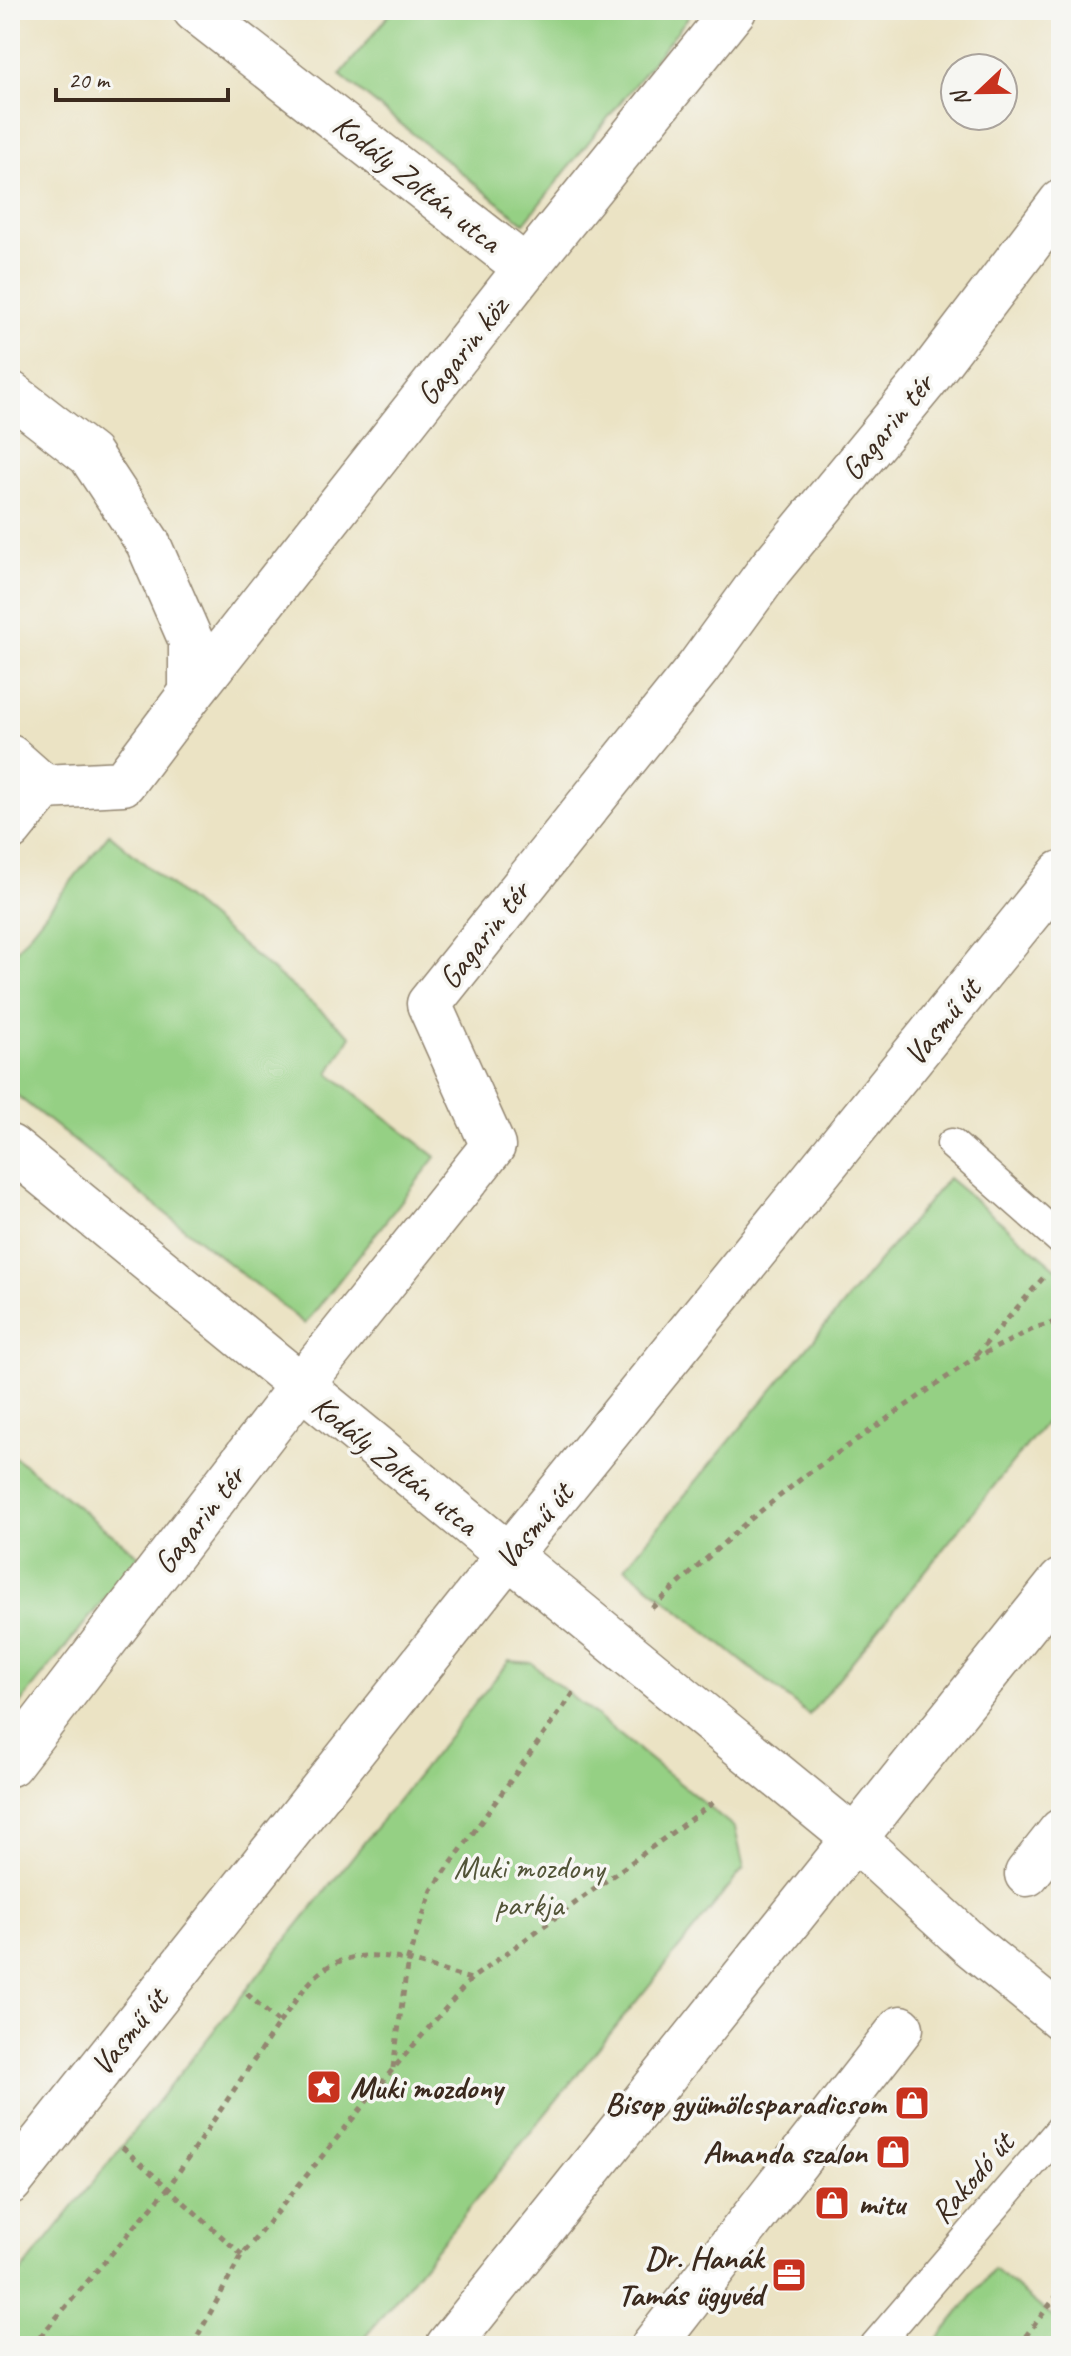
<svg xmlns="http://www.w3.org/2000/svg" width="1071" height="2356" font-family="Caveat,sans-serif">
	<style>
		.green { fill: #95d084; stroke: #687d51; stroke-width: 2 }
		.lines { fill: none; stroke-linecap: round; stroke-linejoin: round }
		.lane-casing { stroke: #938671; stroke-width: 33 }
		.street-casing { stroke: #938671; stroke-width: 47 }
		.secondary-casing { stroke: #938671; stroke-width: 47 }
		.path { stroke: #938671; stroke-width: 5; stroke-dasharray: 6 6; stroke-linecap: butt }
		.lane { stroke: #fff; stroke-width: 30 }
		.street { stroke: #fff; stroke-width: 44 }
		.secondary { stroke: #fff; stroke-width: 44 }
		.labels { text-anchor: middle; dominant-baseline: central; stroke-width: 7; stroke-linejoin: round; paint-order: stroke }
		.street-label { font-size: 32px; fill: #3b2a1e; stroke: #f6f6f2 }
		.park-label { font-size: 32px; fill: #525438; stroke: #f6f6f2 }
		.poi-label { font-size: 32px; font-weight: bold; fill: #3b2a1e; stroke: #f6f6f2; text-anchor: end }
	</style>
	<rect width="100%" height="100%" fill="#f6f6f2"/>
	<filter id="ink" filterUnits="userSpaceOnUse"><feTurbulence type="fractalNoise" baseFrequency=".0125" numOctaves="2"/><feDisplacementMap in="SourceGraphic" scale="16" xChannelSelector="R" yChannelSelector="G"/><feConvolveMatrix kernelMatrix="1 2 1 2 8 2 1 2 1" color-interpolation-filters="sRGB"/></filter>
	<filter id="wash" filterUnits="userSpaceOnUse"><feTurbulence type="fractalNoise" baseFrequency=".006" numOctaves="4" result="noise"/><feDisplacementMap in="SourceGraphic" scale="32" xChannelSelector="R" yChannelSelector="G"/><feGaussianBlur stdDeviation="1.8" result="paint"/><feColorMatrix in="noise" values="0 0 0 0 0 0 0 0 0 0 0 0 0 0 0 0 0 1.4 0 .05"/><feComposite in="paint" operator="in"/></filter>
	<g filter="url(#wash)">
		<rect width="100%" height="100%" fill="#ebe3c4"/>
		<g class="green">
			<path d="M 393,10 L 694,10 L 524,223 L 340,75 Z"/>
			<path d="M 109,834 L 351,1036 L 329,1073 L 436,1157 L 305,1324 L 10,1090 L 10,958 Z"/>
			<path d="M 948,1178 L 1061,1272 L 1061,1403 L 809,1715 L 625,1567 Z"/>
			<path d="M 10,1453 L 139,1556 L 10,1716 Z"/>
			<path d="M 509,1661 L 531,1663 L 735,1828 L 744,1868 L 358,2346 L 10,2346 L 10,2286 Z"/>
			<path d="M 994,2269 L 1061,2324 L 1061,2346 L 932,2346 Z"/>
		</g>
	</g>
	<g filter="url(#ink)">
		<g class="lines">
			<defs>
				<g id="lane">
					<path d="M 952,1144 L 1061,1240"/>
					<path d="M 875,2346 L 1061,2129"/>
				</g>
				<g id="street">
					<path d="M 195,10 L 526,268"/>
					<path d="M 10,393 L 90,455 L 148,543 L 191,641 L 191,693"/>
					<path d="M 10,757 L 44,787"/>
					<path d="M 44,787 L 123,783 L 191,693 L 526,268 L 734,10"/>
					<path d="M 10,829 L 44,787"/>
					<path d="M 10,1147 L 856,1840 L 971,1945 L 1061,2018"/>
					<path d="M 10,1764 L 300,1387 L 493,1146 L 429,1004 L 698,668 L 770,569 L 925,381 L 1061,202"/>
					<path d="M 1027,1874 L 1061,1831"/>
					<path d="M 10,2182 L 507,1557 L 1061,873"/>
					<path d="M 653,2346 L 901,2028"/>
				</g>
				<path id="secondary" d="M 448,2346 L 1061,1581"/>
			</defs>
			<use href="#lane" class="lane-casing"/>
			<use href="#street" class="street-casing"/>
			<use href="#secondary" class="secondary-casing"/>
			<g class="path">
				<path d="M 976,1355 L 1043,1278"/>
				<path d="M 652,1608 L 747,1522 L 806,1475 L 973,1359 L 1037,1327 L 1061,1321"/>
				<path d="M 279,2023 C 294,2004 310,1975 333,1964 C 378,1943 427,1968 471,1979"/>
				<path d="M 393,2068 L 408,1959 L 432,1890 L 575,1691"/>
				<path d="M 242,2255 L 168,2188 L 279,2023 L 245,1992"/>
				<path d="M 32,2346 L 168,2188 L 121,2146"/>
				<path d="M 192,2346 L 242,2255 L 393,2069 L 471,1979 L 714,1802"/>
				<path d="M 1018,2346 L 1061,2290"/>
			</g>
			<use href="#lane" class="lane"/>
			<use href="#street" class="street"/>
			<use href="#secondary" class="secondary"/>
		</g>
	</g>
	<defs>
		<symbol id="sight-square" viewBox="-11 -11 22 22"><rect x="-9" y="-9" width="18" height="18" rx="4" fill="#c8321e" stroke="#f6f6f2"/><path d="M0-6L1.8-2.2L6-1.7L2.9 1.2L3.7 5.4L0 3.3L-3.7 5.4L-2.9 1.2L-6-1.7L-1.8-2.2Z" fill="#fff"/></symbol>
		<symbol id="shop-square" viewBox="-11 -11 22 22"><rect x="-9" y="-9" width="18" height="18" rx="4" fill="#c8321e" stroke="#f6f6f2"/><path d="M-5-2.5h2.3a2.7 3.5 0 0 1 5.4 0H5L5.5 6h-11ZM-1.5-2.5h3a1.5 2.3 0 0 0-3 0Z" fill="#fff"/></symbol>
		<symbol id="office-square" viewBox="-11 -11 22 22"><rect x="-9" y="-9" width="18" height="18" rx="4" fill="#c8321e" stroke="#f6f6f2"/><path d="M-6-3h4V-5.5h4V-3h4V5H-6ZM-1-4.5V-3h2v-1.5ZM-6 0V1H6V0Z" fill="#fff"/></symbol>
	</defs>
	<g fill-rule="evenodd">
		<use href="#sight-square" x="304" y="2067" width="40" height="40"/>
		<use href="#shop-square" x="892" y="2083" width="40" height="40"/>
		<use href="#shop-square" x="873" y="2132" width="40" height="40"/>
		<use href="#shop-square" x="812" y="2183" width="40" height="40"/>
		<use href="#office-square" x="769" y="2255" width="40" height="40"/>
	</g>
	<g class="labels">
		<g class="street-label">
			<text transform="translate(417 183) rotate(38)">Kodály Zoltán utca</text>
			<text transform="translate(462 351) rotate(-52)">Gagarin köz</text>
			<text transform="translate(887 427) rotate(-51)">Gagarin tér</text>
			<text transform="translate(484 935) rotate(-52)">Gagarin tér</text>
			<text transform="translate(942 1022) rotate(-51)">Vasmű út</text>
			<text transform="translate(395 1465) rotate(39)">Kodály Zoltán utca</text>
			<text transform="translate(199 1520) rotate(-52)">Gagarin tér</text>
			<text transform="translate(534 1526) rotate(-50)">Vasmű út</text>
			<text transform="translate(129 2032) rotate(-51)">Vasmű út</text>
			<text transform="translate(972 2178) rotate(-49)">Rakodó út</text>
		</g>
		<g class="park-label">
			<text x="529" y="1867">Muki mozdony<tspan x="529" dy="37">parkja</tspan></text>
		</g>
		<g class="poi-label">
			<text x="350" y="2087" text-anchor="start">Muki mozdony</text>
			<text x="886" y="2103">Bisop gyümölcsparadicsom</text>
			<text x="867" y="2152">Amanda szalon</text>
			<text x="858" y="2203" text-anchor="start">mitu</text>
			<text x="763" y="2257">Dr. Hanák<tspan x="763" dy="37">Tamás ügyvéd</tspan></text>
		</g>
	</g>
	<rect width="1071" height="2356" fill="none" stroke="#f6f6f2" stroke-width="40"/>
	<g transform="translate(979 92) rotate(248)"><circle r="38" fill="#f6f6f2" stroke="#aba49d" stroke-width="2"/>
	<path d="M0-6L14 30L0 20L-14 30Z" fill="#c8321e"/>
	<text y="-12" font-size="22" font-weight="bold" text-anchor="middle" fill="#3b2a1e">N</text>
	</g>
	<path d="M56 88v12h172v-12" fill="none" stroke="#3b2a1e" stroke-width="4"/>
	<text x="68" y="88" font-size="24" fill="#3b2a1e" stroke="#f6f6f2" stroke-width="6" paint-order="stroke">20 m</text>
</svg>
